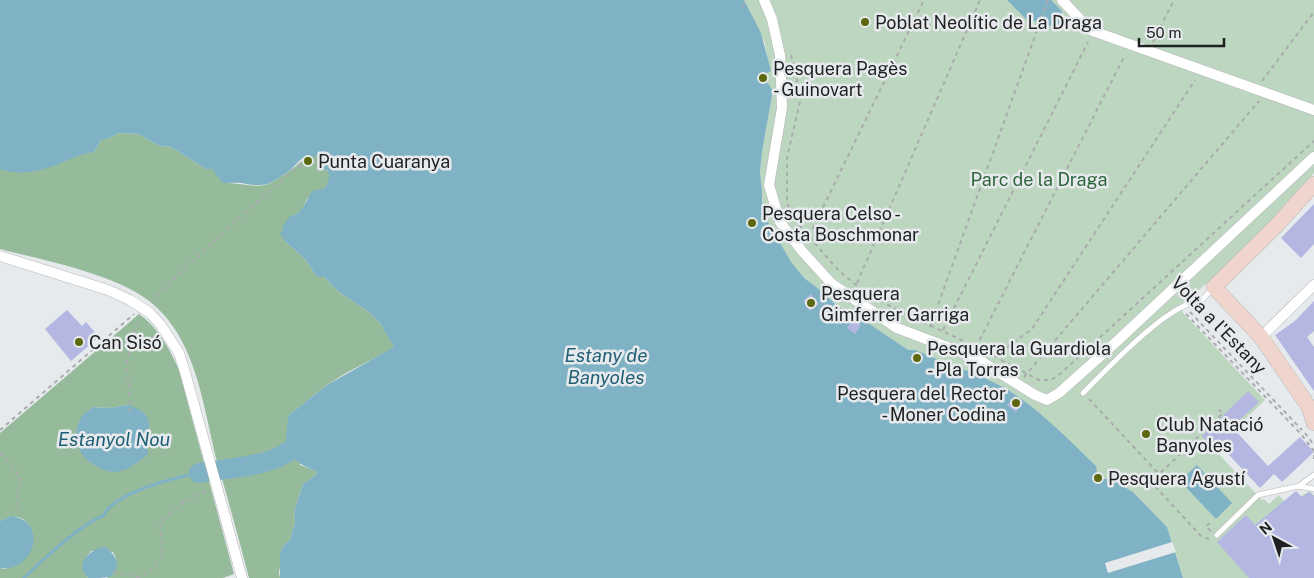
<svg xmlns="http://www.w3.org/2000/svg" width="1314" height="578" font-family="'Public Sans',sans-serif">
	<style>
		.green { fill: #bdd6c0 }
		.forest { fill: #95bb9b; fill-rule: evenodd }
		.water { fill: #80b2c6 }
		.pier { fill: #e7eaed }
		.lines { fill: none; stroke-linecap: round; stroke-linejoin: round }
		.stream { stroke: #80b2c6; stroke-width: 3 }
		.river { stroke: #80b2c6; stroke-width: 20 }
		.building { fill: #b3b7e1 }
		.lane-casing { stroke: #b4b7ba; stroke-width: 6 }
		.street-casing { stroke: #b4b7ba; stroke-width: 11 }
		.secondary-casing { stroke: #b4b7ba; stroke-width: 16 }
		.path { stroke: #a9abae; stroke-width: 2; stroke-dasharray: 4 4; stroke-linecap: butt }
		.lane { stroke: #fff; stroke-width: 5 }
		.street { stroke: #fff; stroke-width: 10 }
		.secondary { stroke: #f0d5cc; stroke-width: 15 }
		.poi-dot { fill: #5c6911; stroke: #e7eaed; stroke-width: 2 }
		.labels { text-anchor: middle; dominant-baseline: central; stroke-width: 5; stroke-linejoin: round; paint-order: stroke }
		.poi-label { font-size: 18px; fill: #1f2021; stroke: #e7eaed; text-anchor: start }
		.park-label { font-size: 18px; fill: #2e663b; stroke: #e7eaed }
		.street-label { font-size: 18px; fill: #1f2021; stroke: #e7eaed }
		.water-label { font-size: 19px; font-style: italic; fill: #206075; stroke: #e7eaed }
	</style>
	<rect width="100%" height="100%" fill="#e7eaed"/>
	<path class="green" d="M 744,0 L 1314,0 L 1314,173 C 1272,220 1231,267 1181,304 L 1183,313 L 1265,400 L 1214,449 L 1262,500 L 1264,499 L 1269,504 L 1279,495 L 1284,501 L 1301,496 L 1310,491 L 1314,496 L 1314,578 L 1183,578 L 1167,527 L 1133,492 L 1104,479 L 1015,396 L 915,355 L 845,315 L 818,289 L 812,295 L 766,243 L 760,172 L 762,152 L 773,90 L 766,81 L 764,74 L 767,56 L 765,43 Z"/>
	<g class="forest">
		<path d="M 119,133 L 139,134 L 159,146 L 171,147 L 206,169 L 212,169 L 228,183 C 242,183 258,189 271,183 C 277,179 285,174 291,170 C 301,162 307,153 321,156 L 324,162 L 320,169 L 325,169 L 329,172 L 329,181 L 325,188 L 316,191 L 307,199 L 303,209 L 295,215 L 286,242 L 306,260 L 314,273 L 324,277 L 339,292 L 369,312 L 380,323 L 393,344 L 394,347 L 388,351 L 346,373 L 327,385 L 289,415 L 300,465 L 316,471 L 317,474 L 303,484 L 294,512 L 295,522 L 290,540 L 283,546 L 279,573 L 280,578 L 249,578 C 239,539 228,500 217,461 C 203,407 197,338 149,301 C 115,274 43,260 0,249 L 0,169 L 59,163 L 82,153 L 94,152 L 102,139 L 107,139 Z"/>
		<path d="M 139,314 C 158,327 169,348 179,370 L 234,574 L 223,578 L 107,578 C 117,570 119,563 113,552 L 91,551 C 84,559 79,569 88,578 L 0,578 L 0,568 L 6,569 L 33,532 C 24,516 17,513 0,521 L 0,433 ZM 128,405 L 150,429 L 147,447 L 76,436 C 78,423 83,415 93,407 L 109,408 Z"/>
	</g>
	<g class="water">
		<path d="M 0,0 L 744,0 L 761,33 L 771,71 L 765,74 L 766,81 L 773,90 L 762,152 L 760,172 L 762,191 L 762,201 L 768,222 L 791,262 L 804,278 L 824,293 L 837,306 L 859,317 L 908,350 L 915,350 C 946,364 979,373 1008,390 C 1041,411 1068,439 1096,466 L 1097,473 L 1104,479 L 1111,479 L 1133,492 L 1167,527 L 1183,578 L 280,578 L 280,554 L 283,546 L 290,540 L 295,522 L 294,512 L 303,484 L 317,474 L 316,471 C 284,459 283,446 289,415 L 327,385 L 394,347 L 380,323 L 369,312 L 339,292 L 324,277 L 319,277 L 314,273 L 306,260 L 286,242 L 280,234 L 283,230 L 283,226 L 290,216 C 303,214 306,201 312,191 L 325,188 C 328,182 331,176 327,170 L 319,169 L 324,162 C 322,155 319,155 313,157 C 307,158 311,155 305,157 C 298,160 294,168 288,172 C 283,175 273,182 268,184 C 258,186 251,185 241,183 C 235,182 229,184 222,182 L 212,169 L 206,169 L 171,147 L 159,146 L 139,134 L 119,133 L 107,139 L 102,139 L 94,152 C 84,153 78,156 68,160 C 45,170 26,177 0,169 Z"/>
		<path d="M 1007,0 L 1051,0 L 1062,11 L 1059,28 L 1026,19 Z"/>
		<path d="M 128,405 C 160,415 146,430 148,454 C 139,462 126,472 114,472 C 108,472 102,469 96,466 C 77,457 69,431 84,414 C 87,412 90,409 93,407 L 109,408 Z"/>
		<path d="M 1197,465 L 1232,503 L 1216,519 L 1180,481 Z"/>
		<path d="M 11,516 C 51,522 32,573 0,568 L 0,521 Z"/>
		<path d="M 105,547 C 115,553 124,569 109,577 C 104,578 94,578 88,578 C 73,564 90,549 105,547 Z"/>
	</g>
	<path class="pier" d="M 1172,542 L 1176,552 L 1108,573 L 1105,563 Z"/>
	<g class="lines">
		<path class="stream" d="M 24,578 C 41,561 81,524 103,516 C 115,492 174,478 199,473"/>
		<path class="river" d="M 199,473 C 225,468 269,467 289,451"/>
	</g>
	<g class="building">
		<path d="M 1314,204 L 1314,244 L 1301,258 L 1281,238 Z"/>
		<path d="M 811,294 L 819,304 L 810,311 L 803,301 Z"/>
		<path d="M 1314,301 L 1314,331 L 1307,337 L 1314,347 L 1314,391 L 1275,335 L 1295,321 Z"/>
		<path d="M 67,310 L 82,326 L 86,322 L 99,337 L 71,361 L 45,329 Z"/>
		<path d="M 853,319 L 861,325 L 855,334 L 847,328 Z"/>
		<path d="M 1248,391 L 1259,402 L 1232,427 L 1268,466 L 1300,437 L 1314,452 L 1282,482 L 1274,474 L 1260,488 L 1217,442 L 1212,447 L 1202,436 Z"/>
		<path d="M 1015,396 L 1024,402 L 1016,412 L 1007,405 Z"/>
		<path d="M 1296,491 L 1302,497 L 1309,492 L 1314,496 L 1314,578 L 1249,578 L 1217,542 L 1246,515 L 1255,525 Z"/>
	</g>
	<g class="lines">
		<defs>
			<g id="lane">
				<path d="M 1083,393 C 1107,369 1169,302 1201,301 L 1212,289"/>
				<path d="M 1299,486 L 1314,475"/>
				<path d="M 1217,535 L 1258,495 L 1299,486 L 1314,489"/>
			</g>
			<g id="street">
				<path d="M 764,0 L 772,19 L 780,55 L 782,108 L 769,185 L 780,222 L 802,251 L 832,284 L 897,328 L 976,358 L 1035,395 L 1047,400 L 1059,393 L 1114,344 L 1314,157"/>
				<path d="M 1062,0 L 1090,30 L 1314,110"/>
				<path d="M 0,256 L 108,290 L 130,300 L 150,313 L 160,324 L 179,353 L 185,372 L 242,578"/>
				<path d="M 1261,337 L 1314,285"/>
			</g>
			<path id="secondary" d="M 1314,184 L 1277,225 L 1214,287 L 1261,337 L 1309,407 L 1314,423"/>
		</defs>
		<use href="#lane" class="lane-casing"/>
		<use href="#street" class="street-casing"/>
		<use href="#secondary" class="secondary-casing"/>
		<g class="path">
			<path d="M 742,6 L 745,4"/>
			<path d="M 1153,42 L 1174,0"/>
			<path d="M 791,55 L 801,97 L 787,158 L 787,202 L 792,217 L 839,271 L 865,292 L 901,312 L 966,342"/>
			<path d="M 1262,81 L 1314,12"/>
			<path d="M 809,236 L 924,0"/>
			<path d="M 857,283 L 980,0"/>
			<path d="M 150,301 L 226,230 L 292,171 L 308,161"/>
			<path d="M 1190,312 L 1302,430"/>
			<path d="M 1186,314 L 1301,434 L 1314,451"/>
			<path d="M 930,327 L 1048,0"/>
			<path d="M 943,330 L 1088,42"/>
			<path d="M 976,347 L 1125,55"/>
			<path d="M 920,354 L 921,353"/>
			<path d="M 994,357 L 1032,329 L 1195,80"/>
			<path d="M 1001,360 L 1039,380 L 1051,380 L 1060,374 L 1314,141"/>
			<path d="M 1024,377 L 1259,101"/>
			<path d="M 1089,399 L 1159,474"/>
			<path d="M 130,412 L 127,360 L 138,318"/>
			<path d="M 0,430 L 134,314"/>
			<path d="M 1305,433 L 1314,445"/>
			<path d="M 0,453 L 20,476 L 16,511"/>
			<path d="M 1314,455 L 1314,460"/>
			<path d="M 1211,531 L 1206,526 L 1211,522"/>
			<path d="M 1209,539 L 1202,537 L 1151,482 L 1223,413 L 1219,410"/>
			<path d="M 113,571 L 138,578 L 152,569 L 163,555 L 160,525 C 175,507 184,500 206,492"/>
		</g>
		<use href="#lane" class="lane"/>
		<use href="#street" class="street"/>
		<use href="#secondary" class="secondary"/>
	</g>
	<g class="poi-dot">
		<circle cx="865" cy="22" r="5"/>
		<circle cx="763" cy="78" r="5"/>
		<circle cx="308" cy="161" r="5"/>
		<circle cx="752" cy="223" r="5"/>
		<circle cx="811" cy="303" r="5"/>
		<circle cx="79" cy="342" r="5"/>
		<circle cx="917" cy="358" r="5"/>
		<circle cx="1016" cy="403" r="5"/>
		<circle cx="1146" cy="434" r="5"/>
		<circle cx="1098" cy="478" r="5"/>
	</g>
	<g class="labels">
		<g class="poi-label">
			<text x="875" y="22">Poblat Neolític de La Draga</text>
			<text x="773" y="68">Pesquera Pagès<tspan x="773" dy="21">- Guinovart</tspan></text>
			<text x="318" y="161">Punta Cuaranya</text>
			<text x="762" y="213">Pesquera Celso -<tspan x="762" dy="21">Costa Boschmonar</tspan></text>
			<text x="821" y="293">Pesquera<tspan x="821" dy="21">Gimferrer Garriga</tspan></text>
			<text x="89" y="342">Can Sisó</text>
			<text x="927" y="348">Pesquera la Guardiola<tspan x="927" dy="21">- Pla Torras</tspan></text>
			<text x="1006" y="393" text-anchor="end">Pesquera del Rector<tspan x="1006" dy="21">- Moner Codina</tspan></text>
			<text x="1156" y="424">Club Natació<tspan x="1156" dy="21">Banyoles</tspan></text>
			<text x="1108" y="478">Pesquera Agustí</text>
		</g>
		<g class="park-label">
			<text x="1039" y="179">Parc de la Draga</text>
		</g>
		<g class="street-label">
			<text transform="translate(1219 325) rotate(46)">Volta a l'Estany</text>
		</g>
		<g class="water-label">
			<text x="606" y="355">Estany de<tspan x="606" dy="22">Banyoles</tspan></text>
			<text x="114" y="439">Estanyol Nou</text>
		</g>
	</g>
	<g transform="translate(1274 538) rotate(320)" stroke="#e7eaed" stroke-width="4" paint-order="stroke">
	<path d="M0-4L9 19L0 12L-9 19Z" fill="#1f2021"/>
	<text y="-8" font-size="14" font-weight="bold" text-anchor="middle" fill="#1f2021">N</text>
	</g>
	<path d="M1139 38v8h85v-8" fill="none" stroke="#1f2021" stroke-width="2.5"/>
	<text x="1146" y="38" font-size="15" fill="#1f2021" stroke="#e7eaed" stroke-width="4" paint-order="stroke">50 m</text>
</svg>
